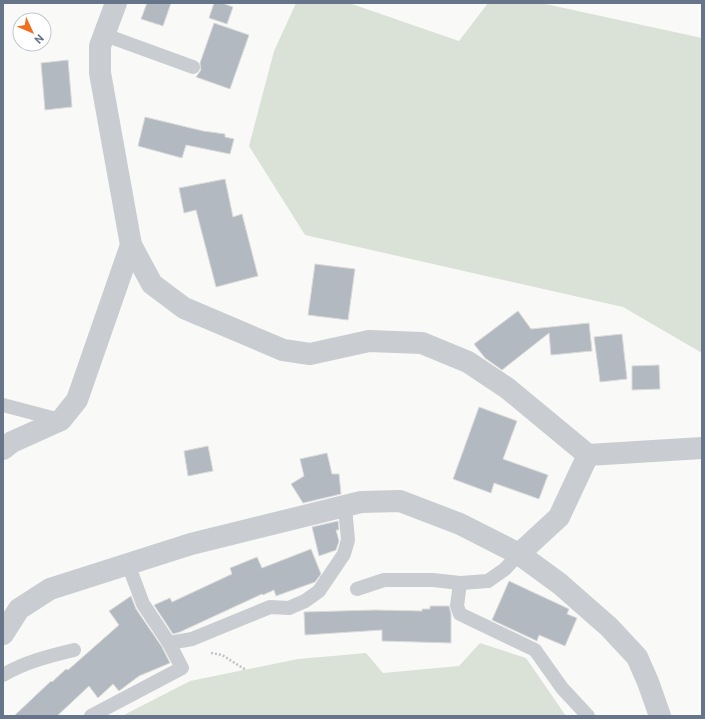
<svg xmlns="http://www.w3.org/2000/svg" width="705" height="719" font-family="Roboto,sans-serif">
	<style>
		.green { fill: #dae2d8 }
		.building { fill: #b3b9c1; stroke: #dbdbd9 }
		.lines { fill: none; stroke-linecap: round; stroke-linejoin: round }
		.path { stroke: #c2c4c7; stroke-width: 2.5; stroke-dasharray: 2 2; stroke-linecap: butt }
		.service { stroke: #c9ccd0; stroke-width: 14 }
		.minor { stroke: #c9ccd0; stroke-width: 22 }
	</style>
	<rect width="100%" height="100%" fill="#f9faf7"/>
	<g class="green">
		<path d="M 296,3 L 349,3 L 459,41 L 488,3 L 541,3 L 702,38 L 702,353 L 623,307 L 305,235 L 249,146 L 274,51 Z"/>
		<path d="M 480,643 L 526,658 L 566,716 L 122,716 L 190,681 L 298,659 L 366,653 L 383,673 L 459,666 Z"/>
	</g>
	<g class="building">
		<path d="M 147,3 L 171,3 L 163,26 L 141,19 Z"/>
		<path d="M 214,3 L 222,3 L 233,7 L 227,24 L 209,18 Z"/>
		<path d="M 214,23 L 249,35 L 230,89 L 196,77 L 201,70 L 200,63 Z"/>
		<path d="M 68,60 L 72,107 L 45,110 L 41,63 Z"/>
		<path d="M 145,117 L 203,131 L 225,134 L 225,137 L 234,139 L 230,154 L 186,145 L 182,158 L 138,146 Z"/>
		<path d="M 225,179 L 233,217 L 242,214 L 258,276 L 216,287 L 196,210 L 184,213 L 179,188 Z"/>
		<path d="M 315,264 L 355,269 L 348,320 L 308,315 Z"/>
		<path d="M 518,311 L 531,329 L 589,323 L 592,351 L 551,355 L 549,333 L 502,370 L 485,358 L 474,344 Z"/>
		<path d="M 622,334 L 627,379 L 600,382 L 594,337 Z"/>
		<path d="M 659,365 L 660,389 L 632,390 L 632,366 Z"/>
		<path d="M 479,407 L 517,421 L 503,459 L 548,475 L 539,499 L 494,483 L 491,493 L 453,479 Z"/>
		<path d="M 208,446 L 213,471 L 188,476 L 184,451 Z"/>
		<path d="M 327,453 L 332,474 L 339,474 L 341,494 L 303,503 L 291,484 L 304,476 L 300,459 Z"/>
		<path d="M 338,521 L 339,530 L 336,530 L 339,541 L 336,550 L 319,556 L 312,527 Z"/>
		<path d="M 311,549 L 321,574 L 315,582 L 276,596 L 274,590 L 263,595 L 262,594 L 180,632 L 173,634 L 154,605 L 170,598 L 172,602 L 232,574 L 230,568 L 257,557 L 262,568 Z"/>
		<path d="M 509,581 L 569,609 L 567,614 L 577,618 L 565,646 L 539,635 L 537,641 L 492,620 Z"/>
		<path d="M 131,596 L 136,609 L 162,647 L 170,663 L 139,676 L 119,691 L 113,684 L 98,698 L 89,686 L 57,716 L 14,716 L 51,681 L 52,682 L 66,669 L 68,670 L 119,625 L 109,611 Z"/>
		<path d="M 430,606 L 449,606 L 451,614 L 451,643 L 382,641 L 382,630 L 305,635 L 304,612 L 375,610 L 422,611 L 422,609 L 430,609 Z"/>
	</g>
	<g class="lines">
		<path class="path" d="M 211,653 L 222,655 L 246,670"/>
		<g class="service">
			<path d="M 105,35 L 193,67"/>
			<path d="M 3,405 L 60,420"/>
			<path d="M 460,583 L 457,606 L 460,614 L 535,650 L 562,688 L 588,716"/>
			<path d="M 357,589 L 384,580 L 433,580 L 460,583 L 488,581 L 505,569 L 519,554"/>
			<path d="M 169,643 L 192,639 L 270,607 L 289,608 L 305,601 L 319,591 L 344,554 L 348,540 L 345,507"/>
			<path d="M 3,675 C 25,662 49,656 74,650"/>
			<path d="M 91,716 L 182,668 L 169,643 L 143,604 L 128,564"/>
		</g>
		<g class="minor">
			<path d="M 116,3 L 100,46 L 100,73 L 131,245 L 152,284 L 184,308 L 283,350 L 310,354 L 369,341 L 422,343 L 468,362 L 507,388 L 588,455 L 702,448"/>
			<path d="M 3,449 L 12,442 L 61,420 L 77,400 L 131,245"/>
			<path d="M 519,554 L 559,517 L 588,455"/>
			<path d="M 3,634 L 19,609 L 50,589 L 191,544 L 361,502 L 400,501 L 460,524 L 519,554 L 560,584 L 609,627 L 637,657 L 648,682 L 660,716"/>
		</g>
	</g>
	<rect width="705" height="719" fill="none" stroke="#66758a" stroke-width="8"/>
	<g transform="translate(32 32) rotate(134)"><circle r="19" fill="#ffffff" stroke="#c2c8d0"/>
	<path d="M0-3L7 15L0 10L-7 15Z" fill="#f16f20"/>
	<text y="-6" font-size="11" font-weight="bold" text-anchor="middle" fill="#66758a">N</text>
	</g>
</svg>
